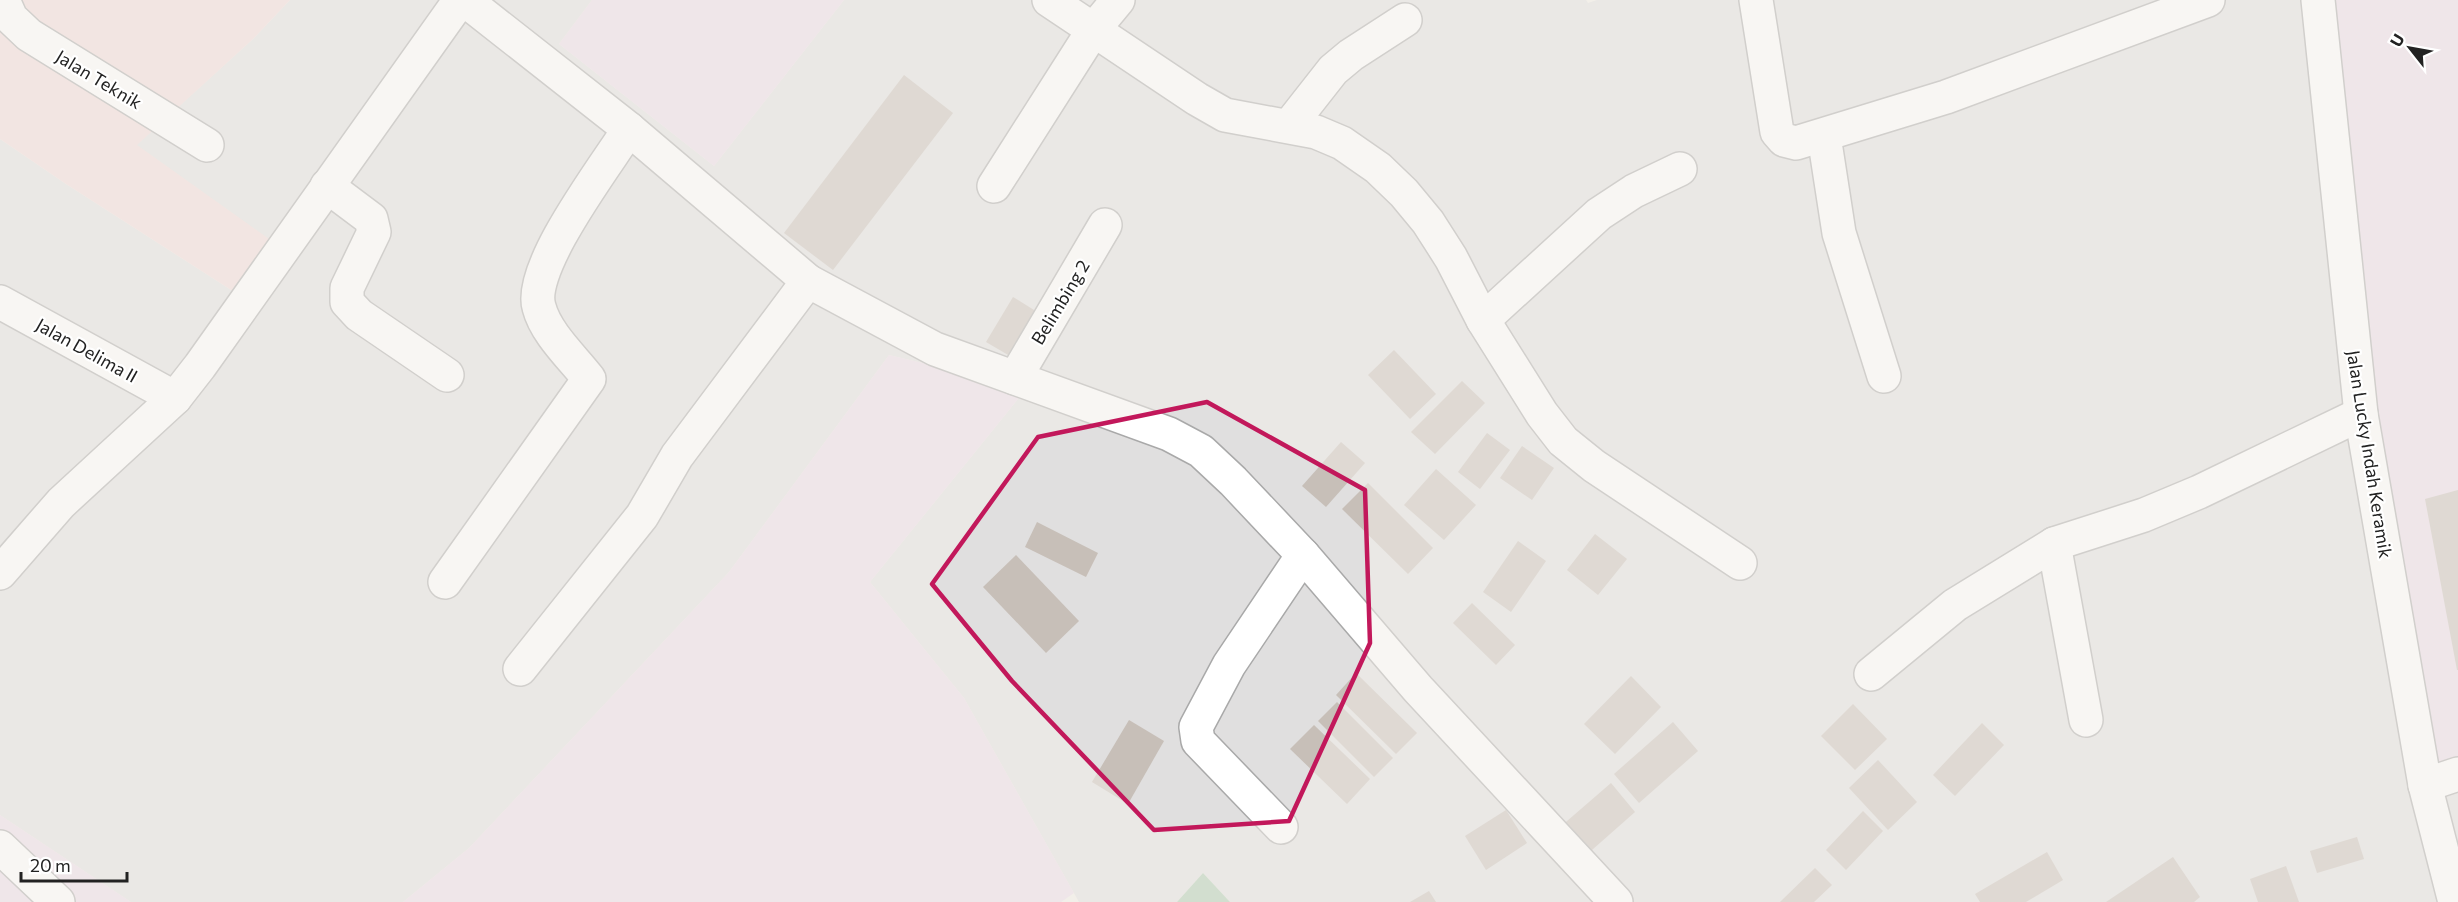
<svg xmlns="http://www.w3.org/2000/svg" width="2458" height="902" font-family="Commissioner,sans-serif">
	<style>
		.residential { fill: #e0dfdf }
		.commercial { fill: #f2dad9 }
		.industrial { fill: #ebdbe8 }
		.cemetery { fill: #aacbaf }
		.building { fill: #c7bfb8 }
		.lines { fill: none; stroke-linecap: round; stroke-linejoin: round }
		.minor-casing { stroke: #a9a9a9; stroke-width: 36 }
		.minor { stroke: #fff; stroke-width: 33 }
		.marked { fill: none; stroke: #c2185b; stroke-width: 4.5; stroke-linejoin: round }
		.labels { text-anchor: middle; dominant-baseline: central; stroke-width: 4.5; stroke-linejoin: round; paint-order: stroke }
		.street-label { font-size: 18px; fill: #222; stroke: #fff }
	</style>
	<rect width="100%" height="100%" fill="#f2efe9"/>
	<path class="residential" d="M 290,0 L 592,0 L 559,44 L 714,166 L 844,0 L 1586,0 L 1588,3 L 1597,0 L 2324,0 L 2458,768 L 2458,902 L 1230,902 L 1203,873 L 1177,902 L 1079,902 L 964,698 L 870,582 L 1027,388 L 889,355 L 729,572 L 469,848 L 403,902 L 131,902 L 0,815 L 0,139 L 66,184 L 239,295 L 275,244 L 136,145 L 253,39 Z"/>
	<path class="commercial" d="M 0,0 L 290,0 L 253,39 L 137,145 L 276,244 L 239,295 L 66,184 L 0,139 Z"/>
	<g class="industrial">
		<path d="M 592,0 L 844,0 L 714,166 L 559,44 Z"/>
		<path d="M 2324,0 L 2458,0 L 2458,768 L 2433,775 L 2367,381 Z"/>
		<path d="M 889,355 L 1027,388 L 870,582 L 964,698 L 1074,893 L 1061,902 L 403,902 L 469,848 L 729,572 Z"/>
		<path d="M 0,815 L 131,902 L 0,902 Z"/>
	</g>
	<path class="cemetery" d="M 1203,873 L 1230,902 L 1177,902 Z"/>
	<g class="building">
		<path d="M 904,75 L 953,113 L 833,270 L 784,233 Z"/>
		<path d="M 1013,297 L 1042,315 L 1015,359 L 986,342 Z"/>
		<path d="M 1394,350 L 1436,394 L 1410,419 L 1368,375 Z"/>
		<path d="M 1462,381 L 1485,403 L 1435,454 L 1411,432 Z"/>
		<path d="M 1487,433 L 1510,450 L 1480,489 L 1458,472 Z"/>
		<path d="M 1341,442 L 1365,463 L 1326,507 L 1302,486 Z"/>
		<path d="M 1522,446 L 1554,468 L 1532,500 L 1500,478 Z"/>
		<path d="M 1436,469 L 1476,505 L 1444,540 L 1404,505 Z"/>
		<path d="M 1368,483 L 1433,548 L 1408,574 L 1342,509 Z"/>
		<path d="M 2458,490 L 2458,670 L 2457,670 L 2425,499 Z"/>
		<path d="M 1037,522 L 1098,553 L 1086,577 L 1025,547 Z"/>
		<path d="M 1595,534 L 1627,559 L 1598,595 L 1567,570 Z"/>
		<path d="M 1518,541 L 1546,561 L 1511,612 L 1483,592 Z"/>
		<path d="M 1016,555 L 1079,621 L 1046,653 L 983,587 Z"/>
		<path d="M 1472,603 L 1515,645 L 1496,665 L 1453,623 Z"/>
		<path d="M 1356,673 L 1417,733 L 1396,754 L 1336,695 Z"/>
		<path d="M 1631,676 L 1661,707 L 1615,754 L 1584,724 Z"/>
		<path d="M 1337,702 L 1393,758 L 1374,777 L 1318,721 Z"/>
		<path d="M 1853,704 L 1887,739 L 1855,770 L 1821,736 Z"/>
		<path d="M 1129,720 L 1164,741 L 1128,804 L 1092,782 Z"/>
		<path d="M 1673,722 L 1698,751 L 1639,803 L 1614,774 Z"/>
		<path d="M 1982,723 L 2004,745 L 1955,796 L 1933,775 Z"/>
		<path d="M 1314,725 L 1370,779 L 1347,804 L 1290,749 Z"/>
		<path d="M 1878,760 L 1917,802 L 1888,830 L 1849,788 Z"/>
		<path d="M 1611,783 L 1635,812 L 1584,857 L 1559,828 Z"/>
		<path d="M 1506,810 L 1527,843 L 1486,870 L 1465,836 Z"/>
		<path d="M 1863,811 L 1883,831 L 1846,870 L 1826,850 Z"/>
		<path d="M 2357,837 L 2364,859 L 2317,873 L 2310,851 Z"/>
		<path d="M 2047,852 L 2063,880 L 2026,902 L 1980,902 L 1975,894 Z"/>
		<path d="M 2173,857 L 2200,897 L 2194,902 L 2106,902 Z"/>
		<path d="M 2286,866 L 2299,902 L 2258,902 L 2250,879 Z"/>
		<path d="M 1815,868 L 1832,885 L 1814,902 L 1780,902 Z"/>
		<path d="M 1429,891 L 1436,902 L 1410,902 Z"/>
	</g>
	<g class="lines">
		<defs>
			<g id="minor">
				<path d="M 3,0 L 11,18 L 29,35 L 207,145"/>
				<path d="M 465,0 L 629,129 L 808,281 L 935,349 L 1169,434 L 1201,451 L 1233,481 L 1303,555 L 1418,689 L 1616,902"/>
				<path d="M 1049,0 L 1197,99 L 1225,115 L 1316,132 L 1342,143 L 1378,168 L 1404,193 L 1428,222 L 1451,258 L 1483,320 L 1542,414 L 1563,441 L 1594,466 L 1740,563"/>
				<path d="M 1756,0 L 1777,132 L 1784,140 L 1796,143 L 1946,97 L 2208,0"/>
				<path d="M 2318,0 L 2361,414 L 2425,785 L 2455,902"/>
				<path d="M 1289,126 L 1333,70 L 1351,55 L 1405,20"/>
				<path d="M 1824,136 L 1839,233 L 1884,376"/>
				<path d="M 327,186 L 371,219 L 374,232 L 347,288 L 347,302 L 359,315 L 447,375"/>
				<path d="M 994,186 L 1094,29 L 1118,0"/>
				<path d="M 0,302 L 175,398"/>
				<path d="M 1483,320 L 1599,214 L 1634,191 L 1680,169"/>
				<path d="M 1015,378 L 1105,225"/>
				<path d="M 2054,544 L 2086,720"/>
				<path d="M 0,573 L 61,503 L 175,398 L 200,366 L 460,0"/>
				<path d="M 445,582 L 589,379 C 573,358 546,334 539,307 C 527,268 607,164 629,129"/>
				<path d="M 520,669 L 642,516 L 677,456 L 808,281"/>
				<path d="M 1871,674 L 1955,605 L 2054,544 L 2144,515 L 2199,492 L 2361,414"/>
				<path d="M 2425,785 L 2458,774"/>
				<path d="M 1281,827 L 1198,741 L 1196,727 L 1229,665 L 1303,555"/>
				<path d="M 0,847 L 58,902"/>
			</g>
		</defs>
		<use href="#minor" class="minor-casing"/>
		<use href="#minor" class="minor"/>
	</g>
	<path d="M0 0H2458V902H0ZM 1207,402 L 1365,490 L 1370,643 L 1289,821 L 1154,830 L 1012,681 L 932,584 L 1038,437 Z" fill="#f2efe9" fill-opacity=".55" fill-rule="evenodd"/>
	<path class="marked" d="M 1207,402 L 1365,490 L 1370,643 L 1289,821 L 1154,830 L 1012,681 L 932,584 L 1038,437 Z"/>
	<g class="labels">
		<g class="street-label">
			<text transform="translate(99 79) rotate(31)">Jalan Teknik</text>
			<text transform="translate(1060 302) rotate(-59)">Belimbing 2</text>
			<text transform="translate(87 350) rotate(29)">Jalan Delima II</text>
			<text transform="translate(2370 454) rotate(81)">Jalan Lucky Indah Keramik</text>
		</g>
	</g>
	<g transform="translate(2410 48) rotate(301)" stroke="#ffffff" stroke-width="4.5" paint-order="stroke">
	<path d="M0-4.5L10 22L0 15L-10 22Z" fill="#222222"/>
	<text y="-9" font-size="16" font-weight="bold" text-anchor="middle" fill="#222222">U</text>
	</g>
	<path d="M21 872v9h106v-9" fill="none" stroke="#222222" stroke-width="3"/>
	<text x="30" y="872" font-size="18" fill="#222222" stroke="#ffffff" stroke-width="4.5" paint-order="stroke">20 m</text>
</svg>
